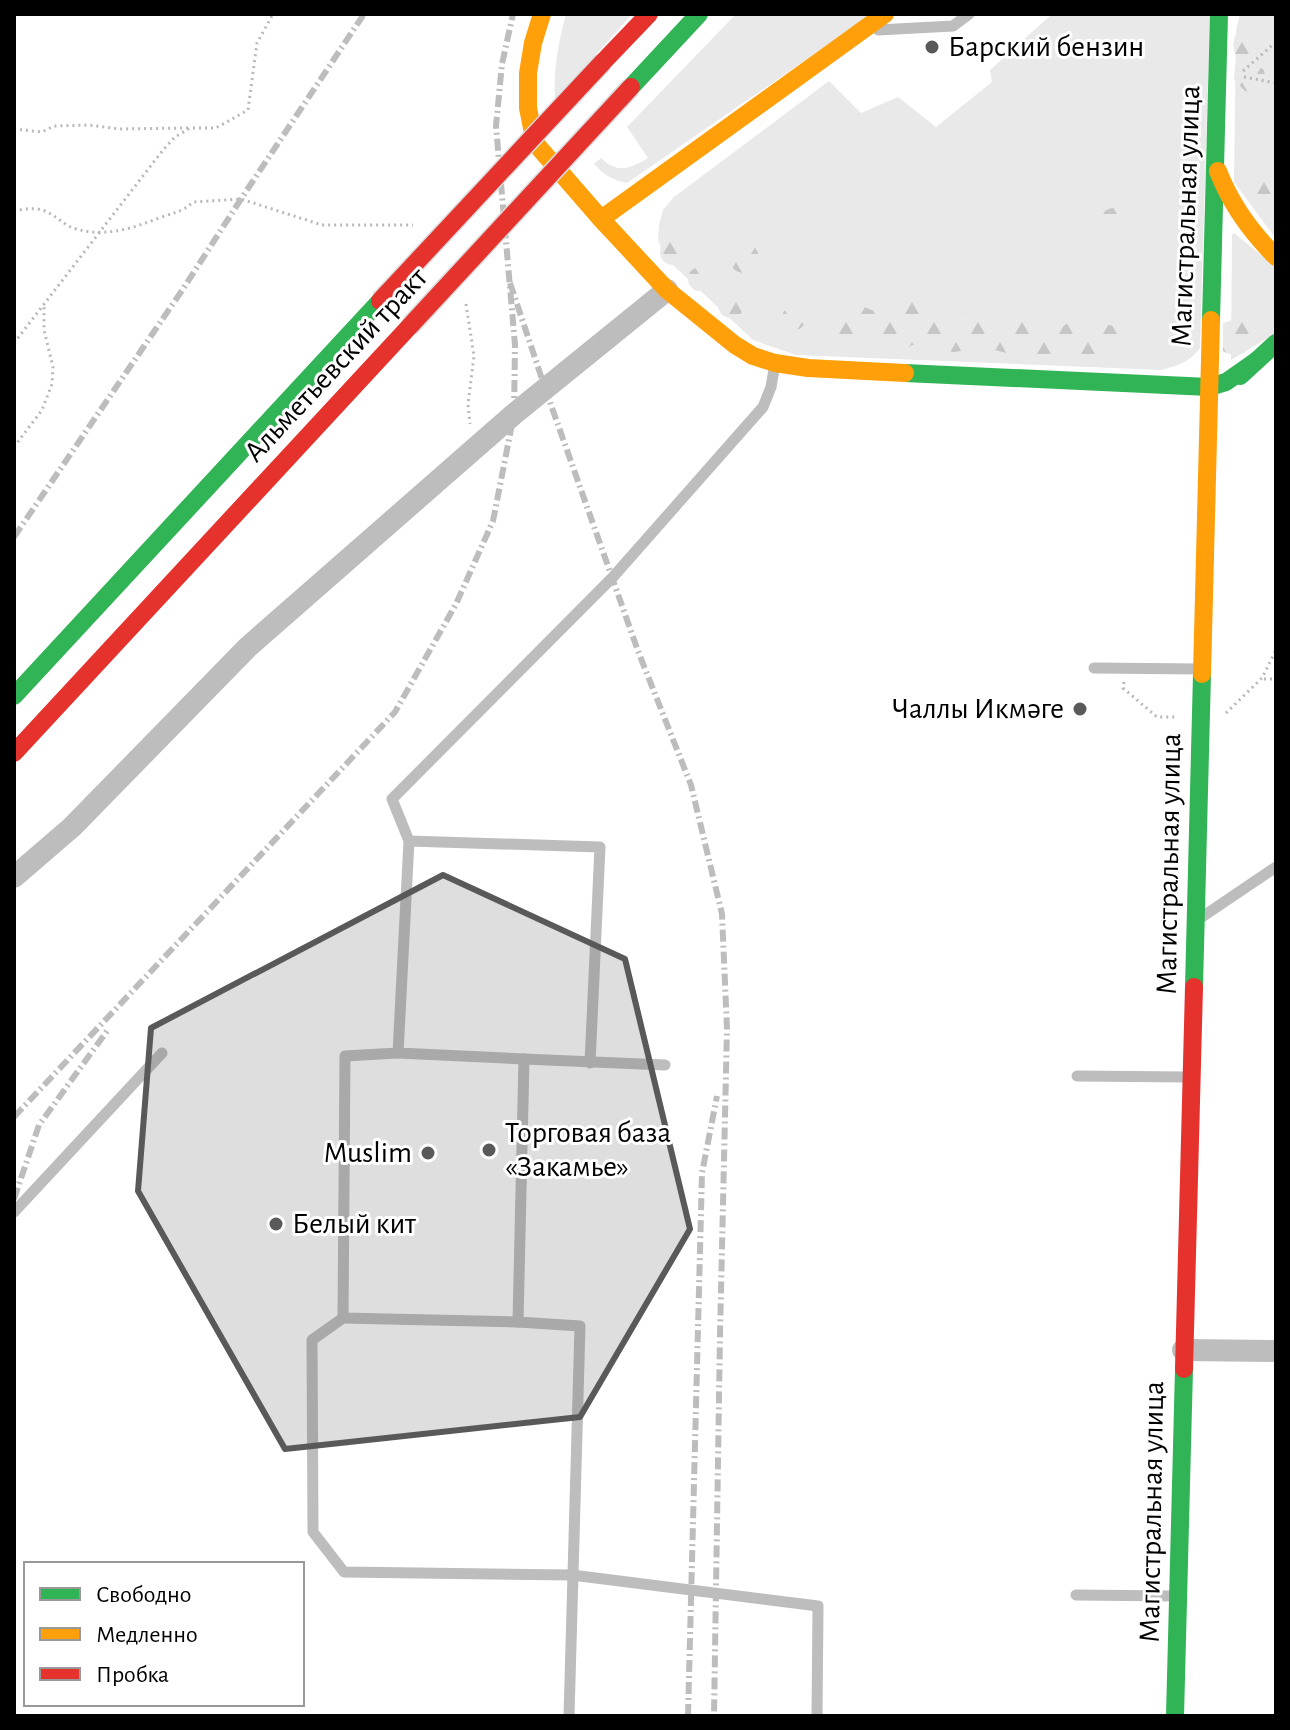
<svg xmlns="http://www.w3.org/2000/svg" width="1290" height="1730" font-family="'Alegreya Sans',sans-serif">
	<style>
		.green { fill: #e9e9e9 }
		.forest { fill: url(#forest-firs) }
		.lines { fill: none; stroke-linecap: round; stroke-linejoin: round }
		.path { stroke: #b8b8b8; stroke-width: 3; stroke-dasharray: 2 4; stroke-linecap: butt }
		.lane { stroke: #bdbdbd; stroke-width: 11 }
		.street { stroke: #bdbdbd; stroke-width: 22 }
		.fast { stroke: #30b455; stroke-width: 18 }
		.slow { stroke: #ff9f0a; stroke-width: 18 }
		.jam { stroke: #e5322d; stroke-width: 18 }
		.rail { stroke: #bdbdbd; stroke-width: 6; stroke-dasharray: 12 4 2 4; stroke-linecap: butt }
		.jam-bridge-casing { stroke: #dbdbdb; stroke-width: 21; stroke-linecap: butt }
		.jam-bridge { stroke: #e5322d; stroke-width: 18 }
		.marked { fill: #595959; fill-opacity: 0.2; stroke: #595959; stroke-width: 6; stroke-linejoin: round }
		.poi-dot { fill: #595959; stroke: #fff; stroke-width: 3 }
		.labels { text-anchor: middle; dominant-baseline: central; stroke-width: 6; stroke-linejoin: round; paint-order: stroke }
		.poi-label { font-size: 30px; fill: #000; stroke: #fff; text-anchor: start }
		.street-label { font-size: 30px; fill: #000; stroke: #fff }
	</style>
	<defs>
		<pattern id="forest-firs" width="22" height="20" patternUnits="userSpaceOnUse" patternTransform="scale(2)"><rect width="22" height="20" fill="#e9e9e9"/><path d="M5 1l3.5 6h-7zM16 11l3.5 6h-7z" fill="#c6c6c6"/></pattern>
	</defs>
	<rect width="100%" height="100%" fill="#fff"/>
	<g class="green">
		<path d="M 566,14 L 632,14 L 555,101 C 553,70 558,44 566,14 Z"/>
		<path d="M 736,14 L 872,14 L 627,183 C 612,180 604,175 594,164 L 601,158 C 618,174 630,169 648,158 L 627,127 Z"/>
		<path d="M 1052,14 L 1210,14 L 1200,348 C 1190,362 1177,366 1161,370 L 796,355 L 753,340 L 674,266 L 662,251 L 658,239 L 659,225 L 663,210 L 674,197 L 829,81 L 861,113 L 898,97 L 936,127 L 992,82 L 990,70 Z"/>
		<path d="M 1240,14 L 1276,14 L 1276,239 L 1234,182 L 1236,30 Z"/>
		<path d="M 1234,233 L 1276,267 L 1276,333 L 1231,360 L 1232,235 Z"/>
	</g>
	<g class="forest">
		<path d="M 1248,32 L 1256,35 L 1262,48 L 1256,56 L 1235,54 L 1233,44 L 1236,34 Z"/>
		<path d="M 1248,60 L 1264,70 L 1267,88 L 1262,94 L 1245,91 L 1234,80 L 1235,65 Z"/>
		<path d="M 1271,176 L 1276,177 L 1276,213 L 1257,211 L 1247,199 L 1254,182 Z"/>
		<circle cx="1114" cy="222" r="14"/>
		<circle cx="673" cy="252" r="13"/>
		<circle cx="744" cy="258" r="15"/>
		<circle cx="700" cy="279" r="12"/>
		<circle cx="731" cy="305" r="13"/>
		<path d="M 916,297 L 930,307 L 951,318 L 966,312 L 1002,323 L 1020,318 L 1048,322 L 1057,330 L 1074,319 L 1085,330 L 1100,323 L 1114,326 L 1119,336 L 1118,349 L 1098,360 L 1063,351 L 1040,356 L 1031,353 L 1011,354 L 986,348 L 953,352 L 933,346 L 912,345 L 900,354 L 884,350 L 879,340 C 852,340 855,356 828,338 C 822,316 831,310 850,300 L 871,310 L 894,312 L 903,302 Z"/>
		<circle cx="794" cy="318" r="12"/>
		<path d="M 1235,319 C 1271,324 1249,368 1223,351 L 1223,323 Z"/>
	</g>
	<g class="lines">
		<g class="path">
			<path d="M 1243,71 L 1276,42"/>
			<path d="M 1244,77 L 1276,83"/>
			<path d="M 14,129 L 42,132 L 54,126 L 89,125 L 119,129 L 188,128"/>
			<path d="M 14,211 C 24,209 35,207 45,211 C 55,215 63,224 73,228 C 103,238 131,229 159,218 C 172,213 183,212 193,202 L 241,199 L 322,225 L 413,225"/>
			<path d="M 466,304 L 474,356 L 468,404 L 470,424"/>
			<path d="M 14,343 L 163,150 L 175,137 L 190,128 L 216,128 L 248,110 L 257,43 L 273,14"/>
			<path d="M 14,447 L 42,410 L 52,384 L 53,367 L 44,330 L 44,305"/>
			<path d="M 1264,679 L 1276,679"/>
			<path d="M 1124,682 L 1123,688 L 1157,717 L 1176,717"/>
			<path d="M 1226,713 L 1262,678 L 1276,650"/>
		</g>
		<g class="lane">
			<path d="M 878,30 L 953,26 L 969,14"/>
			<path d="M 1094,668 L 1201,669"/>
			<path d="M 409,841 L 600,847 L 590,1063"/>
			<path d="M 1199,919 L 1276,867"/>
			<path d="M 398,1053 L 345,1056 L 343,1318 L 518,1322"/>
			<path d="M 524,1059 L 665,1065"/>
			<path d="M 1077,1076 L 1188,1077"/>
			<path d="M 14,1212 L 162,1053"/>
			<path d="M 343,1318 L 312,1340 L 313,1532 L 344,1572 L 572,1575 L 818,1606 L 817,1716"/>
			<path d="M 1076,1595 L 1174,1596"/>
			<path d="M 569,1716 L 580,1326 L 518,1322 L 524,1059 L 398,1053 L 409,841 L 392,799 L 613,577 L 763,407 L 771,387 L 775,364"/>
		</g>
		<g class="street">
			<path d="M 14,877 L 72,827 L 248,647 L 514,414 L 667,290"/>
			<path d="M 1183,1350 L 1276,1351"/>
		</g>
		<g class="fast">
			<path d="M 631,87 L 699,14"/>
			<path d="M 1211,320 L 1219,14"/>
			<path d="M 905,373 L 1209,387 L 1226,382 L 1256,361"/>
			<path d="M 1240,376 L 1276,343"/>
			<path d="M 14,696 L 380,301"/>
			<path d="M 1194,987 L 1202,674"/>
			<path d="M 1175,1716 L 1184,1369"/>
		</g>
		<g class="slow">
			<path d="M 542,14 L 533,43 L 528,73 L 528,108 L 535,143 L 601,219 L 667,290 L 735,345 L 753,356 L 775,363 L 808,368 L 905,373"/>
			<path d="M 1218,171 C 1231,205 1251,232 1276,257"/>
			<path d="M 601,219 L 885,14"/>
			<path d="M 1202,674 L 1211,320"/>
		</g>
		<g class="jam">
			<path d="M 603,62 L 649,14"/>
			<path d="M 14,753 L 409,327"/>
			<path d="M 1184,1369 L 1194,987"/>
		</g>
		<g class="rail">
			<path d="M 510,283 L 545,388 L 638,651 L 691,785 L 722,914 L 727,1029 L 720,1335 L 714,1716"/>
			<path d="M 14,537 L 183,289 L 241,199 L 364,14"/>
			<path d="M 14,1117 L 395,712 L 456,604 L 493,521 L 514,414 L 515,345 L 496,126 L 502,64 L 513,14"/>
			<path d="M 14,1199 L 39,1125 L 107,1031"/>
			<path d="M 688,1716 L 702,1173 L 717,1096"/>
		</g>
		<defs>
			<g id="jam-bridge">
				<path d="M 380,301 L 603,62"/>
				<path d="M 409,327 L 631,87"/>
			</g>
		</defs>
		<use href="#jam-bridge" class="jam-bridge-casing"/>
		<use href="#jam-bridge" class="jam-bridge"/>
	</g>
	<path class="marked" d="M 443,875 L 625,959 L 690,1229 L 580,1417 L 285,1449 L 138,1191 L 151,1028 Z"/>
	<g class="poi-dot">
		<circle cx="932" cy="47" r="8"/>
		<circle cx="1080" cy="709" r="8"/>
		<circle cx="489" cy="1150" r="8"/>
		<circle cx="428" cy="1153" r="8"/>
		<circle cx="276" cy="1224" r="8"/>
	</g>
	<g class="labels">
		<g class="poi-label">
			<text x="948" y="47">Барский бензин</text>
			<text x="1064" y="709" text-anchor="end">Чаллы Икмәге</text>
			<text x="505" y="1133">Торговая база<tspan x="505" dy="34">«Закамье»</tspan></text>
			<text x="412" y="1153" text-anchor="end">Muslim</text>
			<text x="292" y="1224">Белый кит</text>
		</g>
		<g class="street-label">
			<text transform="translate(1186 216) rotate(-88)">Магистральная улица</text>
			<text transform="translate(336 365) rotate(-47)">Альметьевский тракт</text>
			<text transform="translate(1169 864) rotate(-89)">Магистральная улица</text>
			<text transform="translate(1152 1512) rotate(-89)">Магистральная улица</text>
		</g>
	</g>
	<rect width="1290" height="1730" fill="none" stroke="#000000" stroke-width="32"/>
	<rect x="24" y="1562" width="280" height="144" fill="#ffffff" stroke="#999999" stroke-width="2"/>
	<rect x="40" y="1588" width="40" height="12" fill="#30b455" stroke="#999999" stroke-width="2"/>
	<text x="96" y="1602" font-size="24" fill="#000000">Свободно</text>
	<rect x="40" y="1628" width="40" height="12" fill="#ff9f0a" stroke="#999999" stroke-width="2"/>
	<text x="96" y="1642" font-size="24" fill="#000000">Медленно</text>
	<rect x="40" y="1668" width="40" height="12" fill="#e5322d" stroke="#999999" stroke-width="2"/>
	<text x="96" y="1682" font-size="24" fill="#000000">Пробка</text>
</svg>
